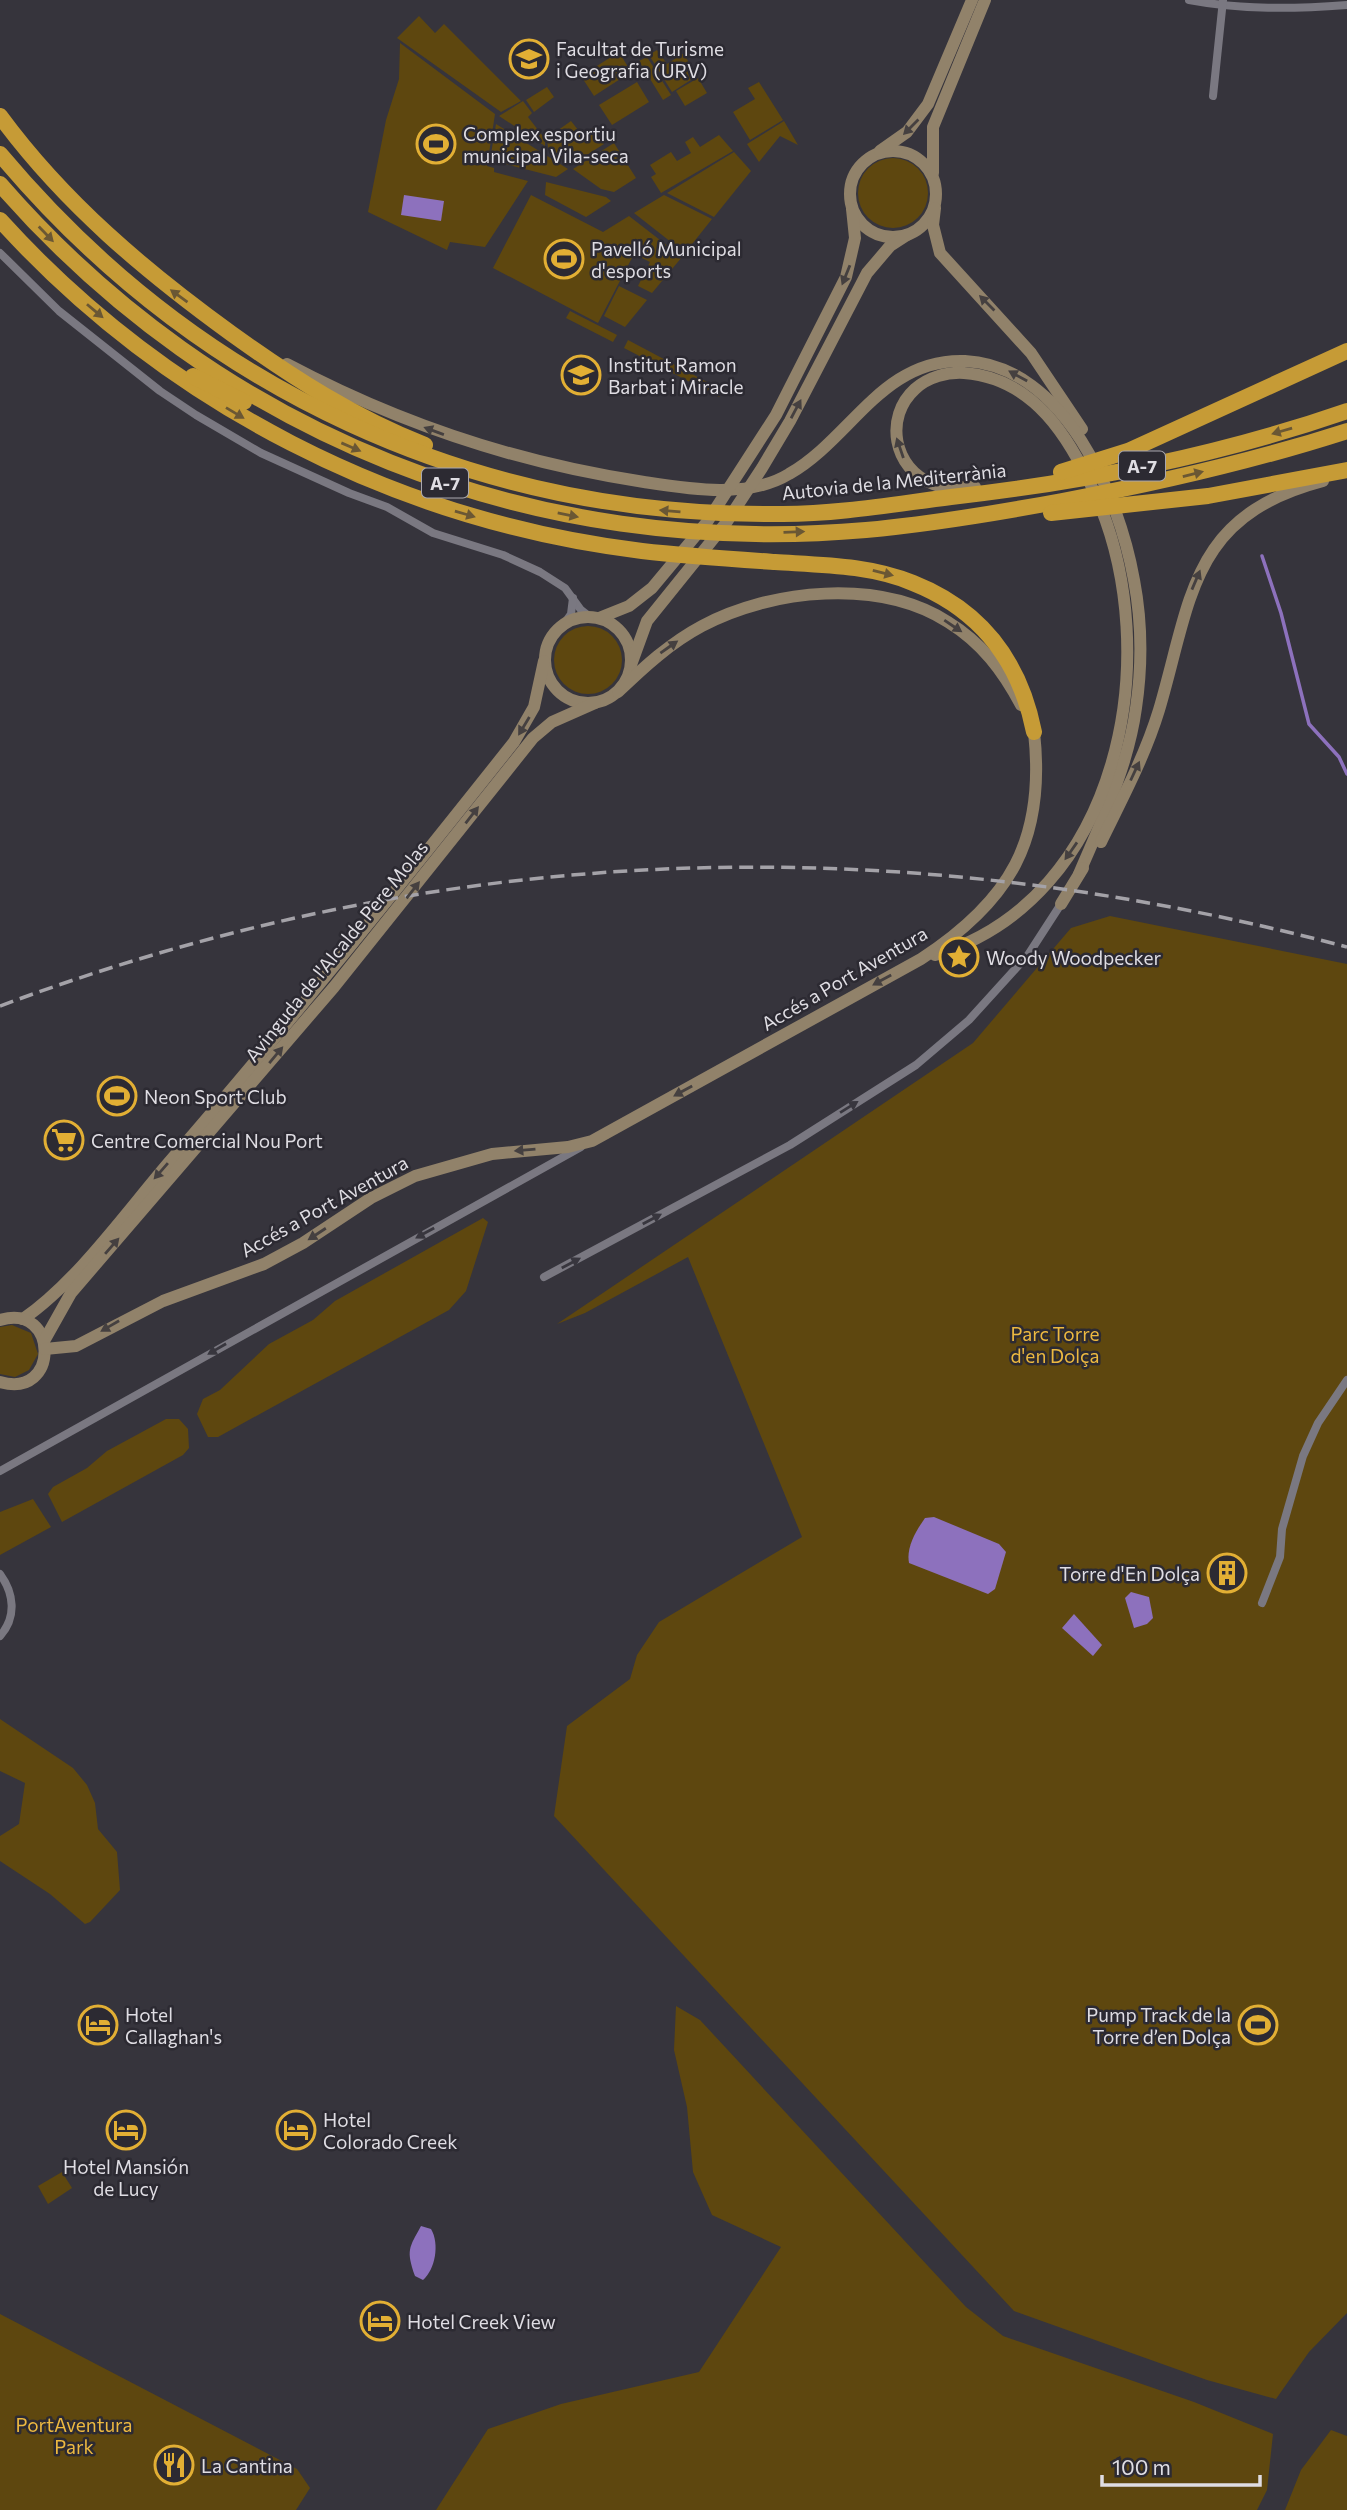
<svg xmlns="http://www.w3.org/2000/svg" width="1347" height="2510" font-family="Commissioner,sans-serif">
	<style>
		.green { fill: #5e470f }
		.water { fill: #8d71bd }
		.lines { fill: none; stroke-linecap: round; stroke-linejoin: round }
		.stream { stroke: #8d71bd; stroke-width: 3.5 }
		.street { stroke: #7a7881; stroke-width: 8 }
		.secondary { stroke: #91826a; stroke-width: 12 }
		.highway { stroke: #c69b36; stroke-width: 16 }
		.rail { stroke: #a4a2a8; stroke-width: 3.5; stroke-dasharray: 14 7; stroke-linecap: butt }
		.oneway { fill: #454040 }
		.oneway2 { fill: #6a5734 }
		.oneway3 { fill: #38363e }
		.labels { text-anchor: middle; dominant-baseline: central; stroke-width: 5; stroke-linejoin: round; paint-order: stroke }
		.shield { fill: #2c2a32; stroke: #a9a7ae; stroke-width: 2 }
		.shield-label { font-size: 18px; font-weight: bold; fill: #dfdde3 }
		.poi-label { font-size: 19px; fill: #dfdde3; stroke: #2c2a32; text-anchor: start }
		.street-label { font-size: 19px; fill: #dfdde3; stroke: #2c2a32 }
		.park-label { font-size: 19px; fill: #edb940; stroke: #2c2a32 }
	</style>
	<rect width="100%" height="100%" fill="#36343c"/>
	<g class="green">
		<path d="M 419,16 L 435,33 L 444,24 L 521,101 L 501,112 L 397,38 Z"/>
		<path d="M 400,43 L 495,114 L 487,166 L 494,168 L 494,172 L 528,181 L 485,247 L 450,242 L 447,250 L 368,212 L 386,120 L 399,79 Z"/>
		<path d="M 657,50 L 667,64 L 687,51 L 685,56 L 697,76 L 672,92 L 649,55 Z"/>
		<path d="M 619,52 L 631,72 L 594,96 L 581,76 Z"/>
		<path d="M 647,57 L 671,95 L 663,100 L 639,61 Z"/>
		<path d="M 698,78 L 707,93 L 685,106 L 676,91 Z"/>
		<path d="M 637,82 L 649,102 L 612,125 L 599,105 Z"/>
		<path d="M 759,82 L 783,120 L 750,140 L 733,112 L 755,99 L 748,88 Z"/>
		<path d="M 547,87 L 554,97 L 534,112 L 526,100 Z"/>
		<path d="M 523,101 L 532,113 L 528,117 L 545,139 L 545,146 L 499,116 Z"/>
		<path d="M 571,121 L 582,135 L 593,128 L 604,144 L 571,165 L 548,148 L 547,138 Z"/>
		<path d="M 784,121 L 798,145 L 780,136 L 759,162 L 747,144 Z"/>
		<path d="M 496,124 L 568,169 L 556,177 L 490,160 Z"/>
		<path d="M 719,135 L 733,151 L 661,193 L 651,177 L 656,174 L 650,165 L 671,152 L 677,161 L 691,153 L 685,142 L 693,137 L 700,147 Z"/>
		<path d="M 614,143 L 636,178 L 614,192 L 601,189 L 573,169 Z"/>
		<path d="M 734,152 L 751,171 L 714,217 L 667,193 Z"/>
		<circle cx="893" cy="193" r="35"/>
		<path d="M 546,182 L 606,197 L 611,201 L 586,217 L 545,195 Z"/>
		<path d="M 531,195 L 603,232 L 629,216 L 682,257 L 652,293 L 638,286 L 650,262 L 634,254 L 598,323 L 493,268 Z"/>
		<path d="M 664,195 L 712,219 L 685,253 L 634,213 Z"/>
		<path d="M 619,286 L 647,300 L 625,327 L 604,316 Z"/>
		<path d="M 570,311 L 617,335 L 613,342 L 566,318 Z"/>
		<path d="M 628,340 L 722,390 L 719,397 L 624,348 Z"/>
		<circle cx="588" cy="660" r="34"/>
		<path d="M 1110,916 L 1347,964 L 1347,2313 L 1309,2352 L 1276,2399 L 1207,2380 L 1014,2311 L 554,1816 L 567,1726 L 630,1679 L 637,1655 L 659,1622 L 802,1537 L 688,1257 L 585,1313 L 557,1324 L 973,1043 L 1071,928 Z"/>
		<path d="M 483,1218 L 488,1222 L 466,1291 L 449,1310 L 218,1437 L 208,1437 L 197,1414 L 203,1399 L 220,1390 L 269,1344 L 313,1320 L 335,1301 Z"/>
		<path d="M 12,1325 L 31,1333 L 38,1354 L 29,1370 L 15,1377 L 0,1374 L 0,1327 Z"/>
		<path d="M 166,1419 L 179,1419 L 188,1429 L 189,1448 L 183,1455 L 62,1522 L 48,1494 L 53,1487 L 87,1468 L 107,1451 Z"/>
		<path d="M 33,1499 L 51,1527 L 0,1555 L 0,1512 Z"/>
		<path d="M 0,1719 L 73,1768 L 87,1785 L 95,1803 L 98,1829 L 117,1852 L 120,1890 L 90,1922 L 85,1924 L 50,1894 L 0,1861 L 0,1836 L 19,1824 L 25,1783 L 0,1771 Z"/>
		<path d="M 676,2006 L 700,2020 L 966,2307 L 1003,2336 L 1194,2402 L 1273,2434 L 1267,2490 L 1257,2510 L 436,2510 L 488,2429 L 561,2404 L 699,2372 L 781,2247 L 712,2215 L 693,2172 L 687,2107 L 674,2050 Z"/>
		<path d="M 62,2172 L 72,2188 L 48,2204 L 38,2186 Z"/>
		<path d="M 0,2314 L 297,2469 L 310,2488 L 296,2510 L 0,2510 Z"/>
		<path d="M 1331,2430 L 1347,2436 L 1347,2510 L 1285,2510 L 1301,2470 Z"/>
	</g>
	<g class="water">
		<path d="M 404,195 L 444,201 L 441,221 L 401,215 Z"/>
		<path d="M 934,1517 L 999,1544 L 1006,1552 L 995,1589 L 988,1594 L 909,1563 C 906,1547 916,1531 925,1518 Z"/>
		<path d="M 1131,1592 L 1149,1597 L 1153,1618 L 1147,1624 L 1134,1628 L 1125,1598 Z"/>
		<path d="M 1074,1614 L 1102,1645 L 1093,1656 L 1062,1628 Z"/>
		<path d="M 421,2226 L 431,2229 C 440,2244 435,2270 423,2280 L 415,2276 C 406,2250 409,2248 421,2226 Z"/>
	</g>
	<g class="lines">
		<path class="stream" d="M 1262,556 L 1281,613 L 1309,724 L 1339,757 L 1347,774"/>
		<g class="street">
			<path d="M 1189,0 C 1242,10 1294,9 1347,5"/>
			<path d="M 1213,96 L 1223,0"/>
			<path d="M 0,253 L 59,311 L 160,391 L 196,415 L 261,453 L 349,493 L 387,507 L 433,533 L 503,555 L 540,572 L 565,588 L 581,610 L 590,617"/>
			<path d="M 564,624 L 571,614 L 573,598"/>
			<path d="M 544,1277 L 790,1145 L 916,1065 L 969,1020 L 1028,955 L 1061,904"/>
			<path d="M 0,1471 L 581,1147"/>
			<path d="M 0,1574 C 14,1593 17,1617 0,1636"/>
			<path d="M 1262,1603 L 1280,1557 L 1282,1529 L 1303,1456 L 1318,1423 L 1347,1380"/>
		</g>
		<g class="secondary">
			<circle cx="893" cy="194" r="43"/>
			<path d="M 880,151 L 907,132 L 928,104 L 972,0"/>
			<path d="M 933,173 L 933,127 L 985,0"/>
			<path d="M 935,208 L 933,225 L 940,253 L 1031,353 L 1082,429"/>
			<path d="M 287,364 C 400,424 517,463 644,482 C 689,489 748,499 789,474 C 852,438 882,358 965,361 C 1065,366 1119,496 1134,580 C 1142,622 1142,667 1136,708 C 1128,767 1102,820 1079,874"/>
			<circle cx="588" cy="660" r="43"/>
			<path d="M 599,618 L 629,606 L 652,588 L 707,522 L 776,415 L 846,277 L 855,238 L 852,209"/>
			<path d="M 631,665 L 647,621 L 726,523 L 762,468 L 790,421 L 867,273 L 890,246 L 907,235"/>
			<path d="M 618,692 C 644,667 670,643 702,626 C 771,589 879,578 948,622 C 982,643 1003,671 1021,705"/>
			<path d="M 1101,842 C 1122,799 1145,756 1159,710 C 1192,598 1190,516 1323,481"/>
			<path d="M 1061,904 L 1083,868"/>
			<path d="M 935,955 C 1121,899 1166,654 1096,496 C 1070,438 1034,378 964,373 C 947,372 928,377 915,389 C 884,417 893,469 933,484 C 945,489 961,487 975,487"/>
			<path d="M 23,1319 C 77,1282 127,1211 171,1160 C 289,1024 402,883 514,742 L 534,707 L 544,661"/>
			<path d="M 0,1320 C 59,1302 60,1400 0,1382"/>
			<path d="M 44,1341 L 71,1293 L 334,987 L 533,738 L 552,722 L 595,703"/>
			<path d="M 45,1349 L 76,1346 L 163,1301 L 264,1264 L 303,1243 L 371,1198 L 415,1176 L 492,1154 L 568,1147 L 592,1141 L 921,959 C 1010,901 1046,840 1034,732 L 1031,725"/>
		</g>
		<g class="highway">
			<path d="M 0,116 C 64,203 145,271 232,334 C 292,377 355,418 425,445"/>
			<path d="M 0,154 C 198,390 474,518 783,514 C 839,514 895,504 951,497 C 1085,482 1220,455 1347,411"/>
			<path d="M 0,184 C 219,436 533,559 866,530 C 932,524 997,513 1062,501 C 1158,483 1254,461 1347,431"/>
			<path d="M 0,220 C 167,404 396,521 642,551 C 686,556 731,559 775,562 C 822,565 870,565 913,583 C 981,610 1020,662 1034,732"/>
			<path d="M 193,376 L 244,402"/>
			<path d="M 1061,472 L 1128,451 L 1347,351"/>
			<path d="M 1051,513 L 1208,496 L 1347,470"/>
		</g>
		<path class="rail" d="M 0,1006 C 445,840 889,826 1347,947"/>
	</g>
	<defs><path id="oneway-solid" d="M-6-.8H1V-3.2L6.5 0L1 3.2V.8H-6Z" transform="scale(1.75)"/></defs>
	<g class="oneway">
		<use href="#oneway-solid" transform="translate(911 127) rotate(135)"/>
		<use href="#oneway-solid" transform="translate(846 275) rotate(112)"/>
		<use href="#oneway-solid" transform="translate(987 303) rotate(-135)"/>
		<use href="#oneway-solid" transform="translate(1018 376) rotate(-151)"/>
		<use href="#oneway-solid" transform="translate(796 409) rotate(-62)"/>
		<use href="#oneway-solid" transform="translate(434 431) rotate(-160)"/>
		<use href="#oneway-solid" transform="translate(900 448) rotate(-109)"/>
		<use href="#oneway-solid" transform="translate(1196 580) rotate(-67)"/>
		<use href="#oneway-solid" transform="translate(953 626) rotate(34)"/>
		<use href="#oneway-solid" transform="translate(669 647) rotate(-35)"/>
		<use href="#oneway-solid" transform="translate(524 726) rotate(121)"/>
		<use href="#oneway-solid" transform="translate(1135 771) rotate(-65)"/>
		<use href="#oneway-solid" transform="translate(472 815) rotate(-52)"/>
		<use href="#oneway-solid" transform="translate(1071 851) rotate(125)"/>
		<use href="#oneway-solid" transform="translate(413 890) rotate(-52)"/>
		<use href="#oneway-solid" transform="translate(882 980) rotate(151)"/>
		<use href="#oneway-solid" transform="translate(276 1055) rotate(-50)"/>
		<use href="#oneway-solid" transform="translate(683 1091) rotate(151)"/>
		<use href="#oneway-solid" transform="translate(525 1150) rotate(175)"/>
		<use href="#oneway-solid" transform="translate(161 1171) rotate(131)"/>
		<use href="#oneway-solid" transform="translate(317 1234) rotate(147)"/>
		<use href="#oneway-solid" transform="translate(112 1246) rotate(-49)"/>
		<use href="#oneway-solid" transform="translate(110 1326) rotate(150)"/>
	</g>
	<g class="oneway2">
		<use href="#oneway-solid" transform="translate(46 234) rotate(46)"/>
		<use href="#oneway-solid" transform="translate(179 296) rotate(-144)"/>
		<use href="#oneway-solid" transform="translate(95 311) rotate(40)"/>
		<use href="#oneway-solid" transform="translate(235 413) rotate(31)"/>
		<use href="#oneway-solid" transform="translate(1282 431) rotate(164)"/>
		<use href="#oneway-solid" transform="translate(351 447) rotate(23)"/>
		<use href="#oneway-solid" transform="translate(1193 474) rotate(-14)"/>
		<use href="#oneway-solid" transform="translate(670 511) rotate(-175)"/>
		<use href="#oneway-solid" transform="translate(465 514) rotate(16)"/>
		<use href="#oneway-solid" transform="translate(568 515) rotate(11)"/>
		<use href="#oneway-solid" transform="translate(794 532) rotate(-2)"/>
		<use href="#oneway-solid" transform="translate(883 573) rotate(14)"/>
	</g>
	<g class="oneway3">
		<use href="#oneway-solid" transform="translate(849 1107) rotate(-32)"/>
		<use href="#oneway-solid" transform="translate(652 1219) rotate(-28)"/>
		<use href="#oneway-solid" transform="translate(425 1233) rotate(151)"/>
		<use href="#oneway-solid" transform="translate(571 1263) rotate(-28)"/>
		<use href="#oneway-solid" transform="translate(217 1349) rotate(150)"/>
	</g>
	<defs>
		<symbol id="university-ring" viewBox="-11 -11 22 22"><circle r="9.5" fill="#2c2a32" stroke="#e2af34" stroke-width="1.5"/><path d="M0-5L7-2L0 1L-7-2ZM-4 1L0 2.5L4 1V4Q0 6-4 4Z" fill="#e2af34"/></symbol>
		<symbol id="stadium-ring" viewBox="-11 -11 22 22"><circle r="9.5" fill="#2c2a32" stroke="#e2af34" stroke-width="1.5"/><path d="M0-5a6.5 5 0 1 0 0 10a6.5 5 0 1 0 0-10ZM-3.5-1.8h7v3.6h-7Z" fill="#e2af34"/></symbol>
		<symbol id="school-ring" viewBox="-11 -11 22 22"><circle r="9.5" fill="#2c2a32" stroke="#e2af34" stroke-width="1.5"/><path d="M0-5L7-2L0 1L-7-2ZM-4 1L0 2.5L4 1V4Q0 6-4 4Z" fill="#e2af34"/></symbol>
		<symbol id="sight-ring" viewBox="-11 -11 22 22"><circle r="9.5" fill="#2c2a32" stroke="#e2af34" stroke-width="1.5"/><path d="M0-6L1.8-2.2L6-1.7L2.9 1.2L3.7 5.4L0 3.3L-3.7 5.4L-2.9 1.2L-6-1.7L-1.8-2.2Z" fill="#e2af34"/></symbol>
		<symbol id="supermarket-ring" viewBox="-11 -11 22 22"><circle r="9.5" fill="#2c2a32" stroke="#e2af34" stroke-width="1.5"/><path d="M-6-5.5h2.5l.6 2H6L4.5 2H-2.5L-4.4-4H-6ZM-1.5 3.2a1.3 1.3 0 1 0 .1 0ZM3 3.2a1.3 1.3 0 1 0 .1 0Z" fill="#e2af34"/></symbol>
		<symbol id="building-ring" viewBox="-11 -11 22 22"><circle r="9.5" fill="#2c2a32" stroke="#e2af34" stroke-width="1.5"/><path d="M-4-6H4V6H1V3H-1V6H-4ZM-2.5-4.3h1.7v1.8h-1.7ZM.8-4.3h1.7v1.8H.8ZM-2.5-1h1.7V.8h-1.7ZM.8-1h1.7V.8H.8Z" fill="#e2af34"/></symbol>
		<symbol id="hotel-ring" viewBox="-11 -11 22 22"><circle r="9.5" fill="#2c2a32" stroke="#e2af34" stroke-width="1.5"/><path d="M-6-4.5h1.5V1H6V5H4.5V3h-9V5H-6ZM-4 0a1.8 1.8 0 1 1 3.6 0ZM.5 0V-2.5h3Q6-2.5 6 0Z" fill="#e2af34"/></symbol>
		<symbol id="restaurant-ring" viewBox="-11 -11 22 22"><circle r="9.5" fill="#2c2a32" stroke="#e2af34" stroke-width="1.5"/><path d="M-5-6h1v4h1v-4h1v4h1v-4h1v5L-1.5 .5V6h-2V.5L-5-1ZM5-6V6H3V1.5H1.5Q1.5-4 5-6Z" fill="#e2af34"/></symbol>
	</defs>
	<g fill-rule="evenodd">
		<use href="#university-ring" x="507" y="37" width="44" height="44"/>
		<use href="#stadium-ring" x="414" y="122" width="44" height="44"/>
		<use href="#stadium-ring" x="542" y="237" width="44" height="44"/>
		<use href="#school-ring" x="559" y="353" width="44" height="44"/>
		<use href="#sight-ring" x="937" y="935" width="44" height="44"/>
		<use href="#stadium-ring" x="95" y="1074" width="44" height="44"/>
		<use href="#supermarket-ring" x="42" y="1118" width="44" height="44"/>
		<use href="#building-ring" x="1205" y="1551" width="44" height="44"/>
		<use href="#hotel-ring" x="76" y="2003" width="44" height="44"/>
		<use href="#stadium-ring" x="1236" y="2003" width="44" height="44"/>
		<use href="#hotel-ring" x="104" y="2108" width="44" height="44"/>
		<use href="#hotel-ring" x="274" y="2108" width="44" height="44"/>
		<use href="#hotel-ring" x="358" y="2299" width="44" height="44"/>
		<use href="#restaurant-ring" x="152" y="2443" width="44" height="44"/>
	</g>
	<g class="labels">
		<g class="shield">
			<rect x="1119" y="451.5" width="46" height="29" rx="5"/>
			<rect x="422" y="468.5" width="46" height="29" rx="5"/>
		</g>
		<g class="shield-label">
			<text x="1142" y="466">A-7</text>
			<text x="445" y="483">A-7</text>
		</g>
		<g class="poi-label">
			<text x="556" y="48">Facultat de Turisme<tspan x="556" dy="22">i Geografia (URV)</tspan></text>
			<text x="463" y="133">Complex esportiu<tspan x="463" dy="22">municipal Vila-seca</tspan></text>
			<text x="591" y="248">Pavelló Municipal<tspan x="591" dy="22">d'esports</tspan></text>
			<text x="608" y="364">Institut Ramon<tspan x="608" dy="22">Barbat i Miracle</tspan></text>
			<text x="986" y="957">Woody Woodpecker</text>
			<text x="144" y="1096">Neon Sport Club</text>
			<text x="91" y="1140">Centre Comercial Nou Port</text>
			<text x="1200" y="1573" text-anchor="end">Torre d'En Dolça</text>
			<text x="125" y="2014">Hotel<tspan x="125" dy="22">Callaghan's</tspan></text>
			<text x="1231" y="2014" text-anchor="end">Pump Track de la<tspan x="1231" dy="22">Torre d’en Dolça</tspan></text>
			<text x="323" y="2119">Hotel<tspan x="323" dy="22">Colorado Creek</tspan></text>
			<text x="126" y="2166" text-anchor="middle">Hotel Mansión<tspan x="126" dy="22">de Lucy</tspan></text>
			<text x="407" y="2321">Hotel Creek View</text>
			<text x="201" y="2465">La Cantina</text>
		</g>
		<g class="street-label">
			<text transform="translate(894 481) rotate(-6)">Autovia de la Mediterrània</text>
			<text transform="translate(336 951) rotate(-51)">Avinguda de l'Alcalde Pere Molas</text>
			<text transform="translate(844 978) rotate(-30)">Accés a Port Aventura</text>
			<text transform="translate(324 1206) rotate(-29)">Accés a Port Aventura</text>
		</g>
		<g class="park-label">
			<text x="1055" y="1333">Parc Torre<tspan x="1055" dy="22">d'en Dolça</tspan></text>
			<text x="74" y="2424">PortAventura<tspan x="74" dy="22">Park</tspan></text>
		</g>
	</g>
	<path d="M1102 2475v10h158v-10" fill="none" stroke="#dfdde3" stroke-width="3.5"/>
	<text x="1112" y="2475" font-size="21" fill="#dfdde3" stroke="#2c2a32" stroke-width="5" paint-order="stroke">100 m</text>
</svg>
